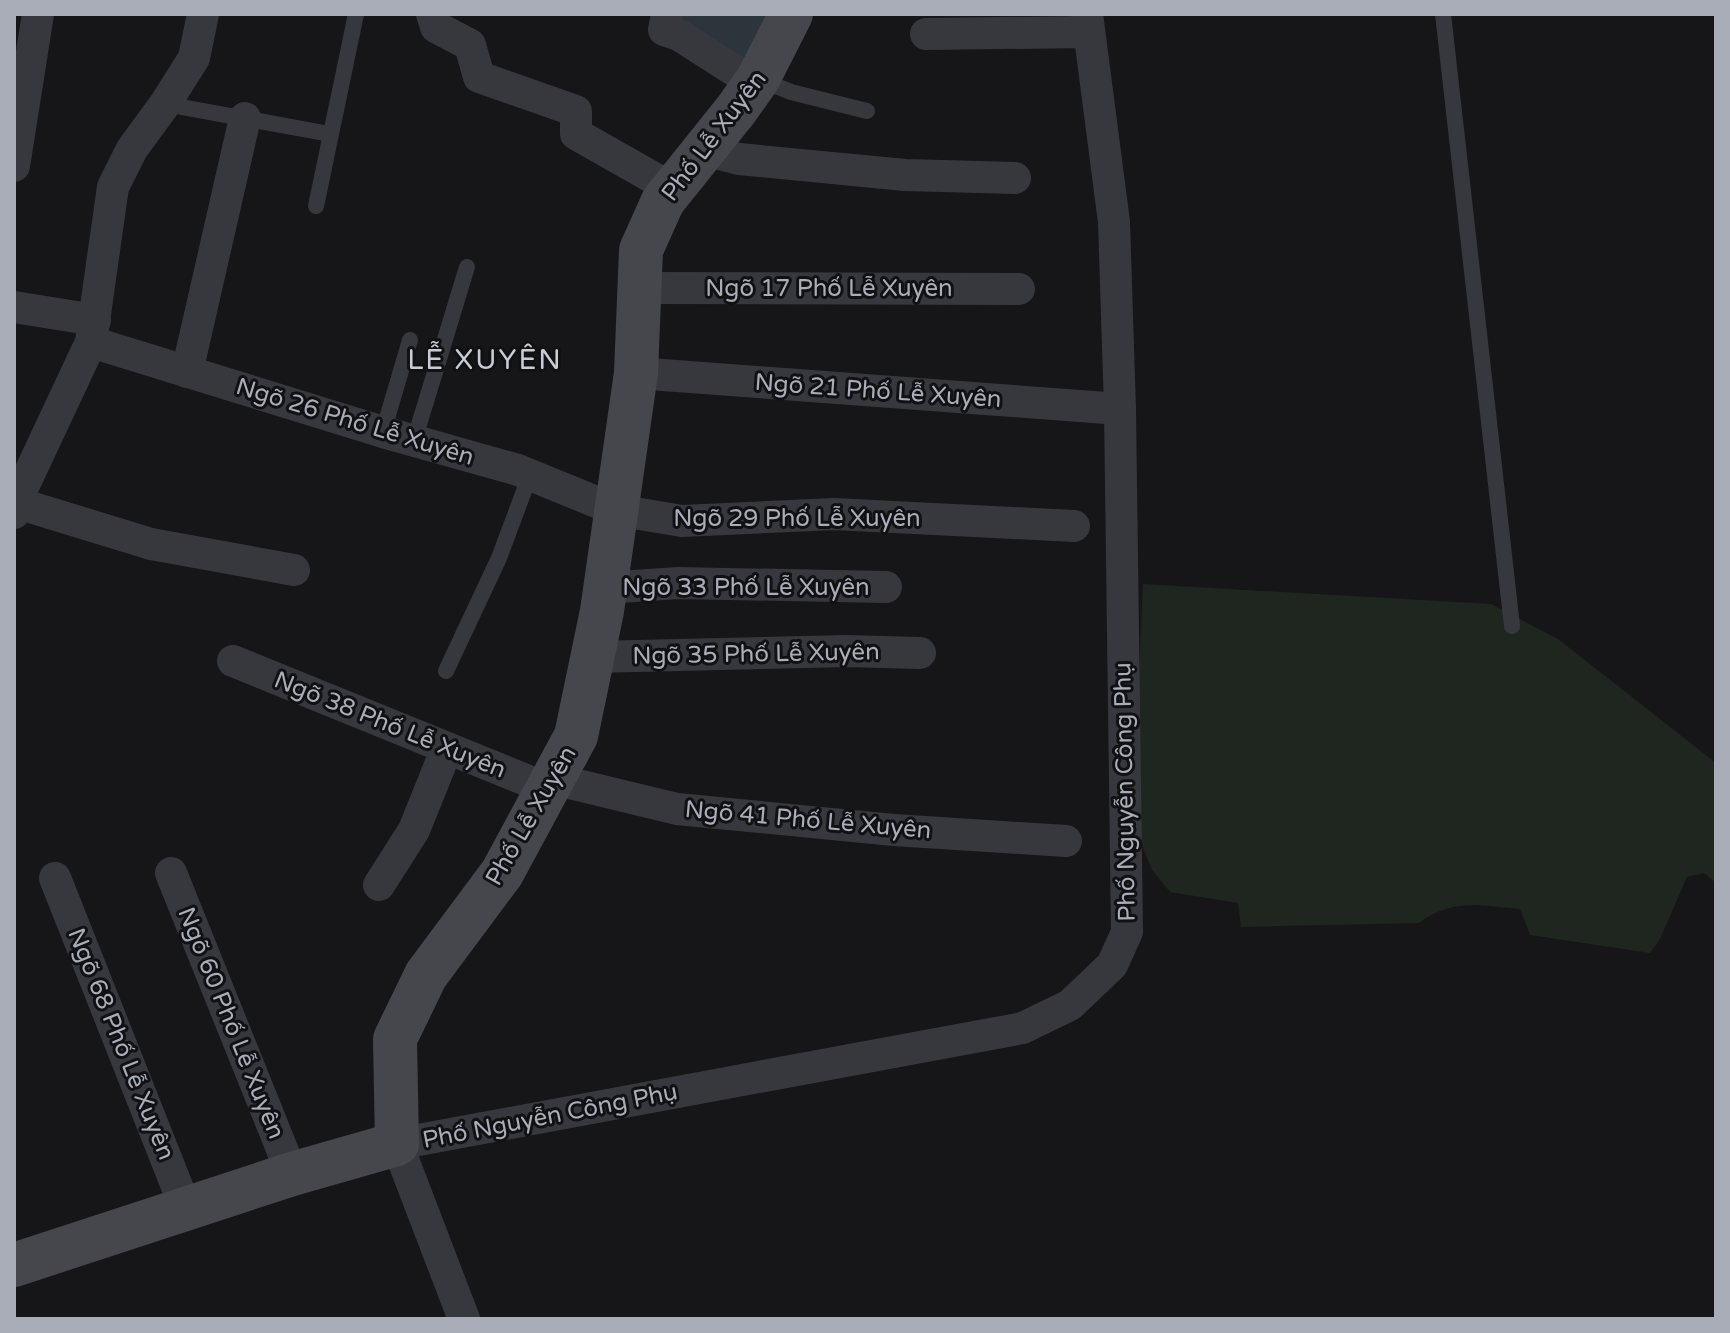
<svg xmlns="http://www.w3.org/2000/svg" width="1730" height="1333" font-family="'Varela Round',sans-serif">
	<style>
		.green { fill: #1e261f }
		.water { fill: #2c353c }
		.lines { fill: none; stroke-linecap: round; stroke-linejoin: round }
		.lane { stroke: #37383d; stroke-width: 16 }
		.street { stroke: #37383d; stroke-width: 32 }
		.secondary { stroke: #45474d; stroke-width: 44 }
		.labels { text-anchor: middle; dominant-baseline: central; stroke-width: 6; stroke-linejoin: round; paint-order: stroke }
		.street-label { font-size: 24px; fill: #a8adb8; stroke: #111113 }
		.quarter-label { font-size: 28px; letter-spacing: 2px; fill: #c9ccd4; stroke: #111113 }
	</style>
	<rect width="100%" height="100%" fill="#161618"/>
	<path class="green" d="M 1143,584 L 1491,604 L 1558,639 L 1716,763 L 1716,883 L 1704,873 L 1687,877 L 1660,939 L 1650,953 L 1530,935 L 1520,909 C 1480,906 1453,898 1419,923 L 1241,927 L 1238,903 L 1170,892 L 1152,870 L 1132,820 Z"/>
	<path class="water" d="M 680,14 L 766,14 L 744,69 L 683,27 Z"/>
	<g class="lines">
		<g class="lane">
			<path d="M 1443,14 L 1512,626"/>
			<path d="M 761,80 L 791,92 L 867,111"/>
			<path d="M 165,104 L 330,134"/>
			<path d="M 316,206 L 356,14"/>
			<path d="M 383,432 L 410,340"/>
			<path d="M 414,441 L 467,267"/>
			<path d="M 446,671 L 499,558 L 530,475"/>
		</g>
		<g class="street">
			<path d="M 432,14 L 436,27 L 470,45 L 479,77 L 576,111 L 576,134 L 673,189"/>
			<path d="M 667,14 L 664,30 L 679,35 L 754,83"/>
			<path d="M 926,34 L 1089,32"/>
			<path d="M 704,150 L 739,159 L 905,175 L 1015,178"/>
			<path d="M 14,166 L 38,14"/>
			<path d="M 640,288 L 1019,289"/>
			<path d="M 14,307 L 95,320"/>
			<path d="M 91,342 L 383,432 L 518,470 L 616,510 L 682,521 L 834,514 L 1074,526"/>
			<path d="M 187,372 L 245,118"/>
			<path d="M 636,373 L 1120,409"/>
			<path d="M 17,503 L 151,544 L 294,570"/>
			<path d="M 14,513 L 23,487 L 91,342 L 113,187 L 132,149 L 165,104 L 194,58 L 203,14"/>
			<path d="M 605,588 L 678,583 L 886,587"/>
			<path d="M 593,657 L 846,651 L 920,653"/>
			<path d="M 233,661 L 548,789"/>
			<path d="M 553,779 L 677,809 L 894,830 L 1066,841"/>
			<path d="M 171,873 L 292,1174"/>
			<path d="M 55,878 L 186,1209"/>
			<path d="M 379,885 L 414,830 L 447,748"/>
			<path d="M 464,1319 L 397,1144 L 1023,1028 L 1070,1005 L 1112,965 L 1127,932 L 1120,409 L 1114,222 L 1087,14"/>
		</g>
		<path class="secondary" d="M 14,1265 L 292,1174 L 397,1144 L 395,1039 L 426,975 L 502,873 L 576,736 L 602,611 L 636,373 L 641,250 L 663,201 L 736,110 L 758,79 L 791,14"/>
	</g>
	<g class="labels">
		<g class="street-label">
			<text transform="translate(714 136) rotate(-53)">Phố Lễ Xuyên</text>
			<text x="829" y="288">Ngõ 17 Phố Lễ Xuyên</text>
			<text transform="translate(878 391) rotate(4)">Ngõ 21 Phố Lễ Xuyên</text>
			<text transform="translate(355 422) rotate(17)">Ngõ 26 Phố Lễ Xuyên</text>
			<text x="797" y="518">Ngõ 29 Phố Lễ Xuyên</text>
			<text x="746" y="587">Ngõ 33 Phố Lễ Xuyên</text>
			<text transform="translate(756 654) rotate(-1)">Ngõ 35 Phố Lễ Xuyên</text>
			<text transform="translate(390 725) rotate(22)">Ngõ 38 Phố Lễ Xuyên</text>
			<text transform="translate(1125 792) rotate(-91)">Phố Nguyễn Công Phụ</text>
			<text transform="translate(531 816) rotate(-60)">Phố Lễ Xuyên</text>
			<text transform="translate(808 820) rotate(5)">Ngõ 41 Phố Lễ Xuyên</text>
			<text transform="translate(231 1023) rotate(68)">Ngõ 60 Phố Lễ Xuyên</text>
			<text transform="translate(121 1044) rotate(68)">Ngõ 68 Phố Lễ Xuyên</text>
			<text transform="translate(550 1116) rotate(-11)">Phố Nguyễn Công Phụ</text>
		</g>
		<g class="quarter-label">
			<text x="485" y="360">LỄ XUYÊN</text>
		</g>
	</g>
	<rect width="1730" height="1333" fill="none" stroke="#a8adb8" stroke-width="32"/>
</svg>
